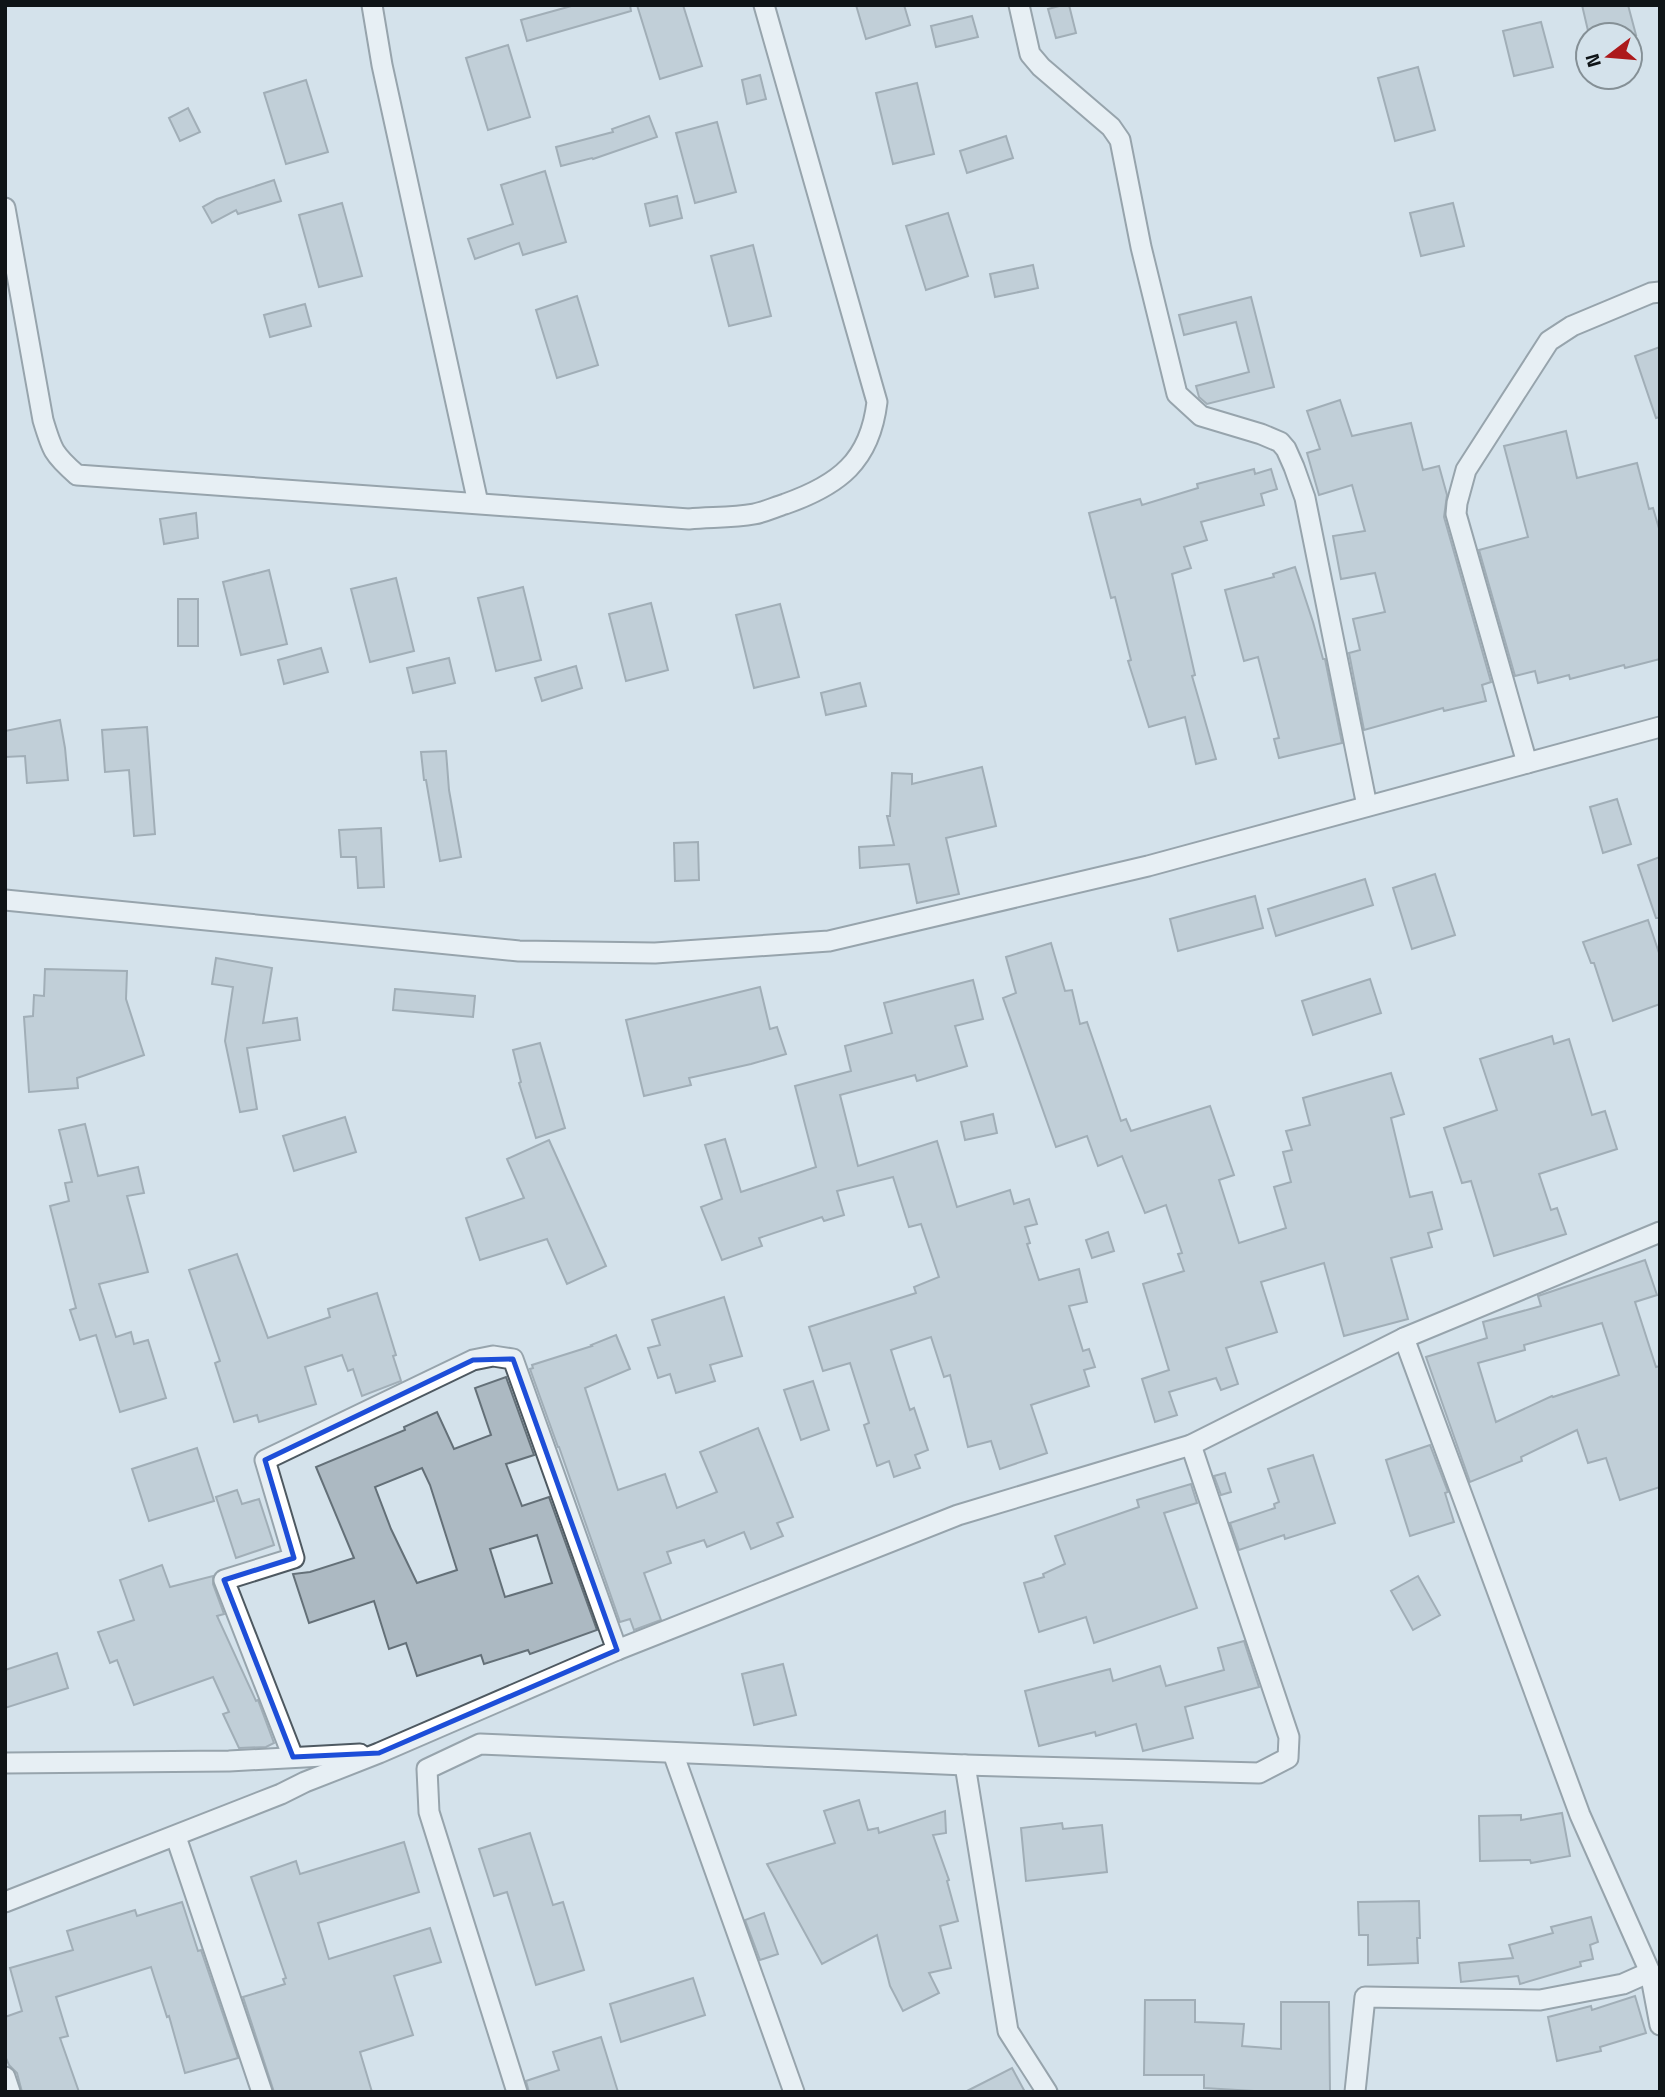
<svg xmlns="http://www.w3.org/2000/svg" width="1665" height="2097" font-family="'Titillium Web',sans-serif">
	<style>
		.building { fill: #acb9c2; stroke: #647078; stroke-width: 2; fill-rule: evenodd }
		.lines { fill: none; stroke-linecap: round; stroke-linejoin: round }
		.street-casing { stroke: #4e5961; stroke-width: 23 }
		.street { stroke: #fff; stroke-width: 19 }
		.marked { fill: none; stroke: #1d4ed8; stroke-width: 5; stroke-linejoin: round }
	</style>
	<rect width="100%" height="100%" fill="#d4e2eb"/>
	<g class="building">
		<path d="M 575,5 L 630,5 L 631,11 L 527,41 L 521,20 Z"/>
		<path d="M 637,5 L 683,5 L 702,66 L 660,79 Z"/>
		<path d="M 856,5 L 904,5 L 910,25 L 866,39 Z"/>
		<path d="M 1063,5 L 1069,5 L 1076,33 L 1056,38 L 1048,9 Z"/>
		<path d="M 1582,5 L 1628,5 L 1636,35 L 1589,35 Z"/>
		<path d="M 972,16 L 978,37 L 936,47 L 931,26 Z"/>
		<path d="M 1541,22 L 1553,67 L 1514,76 L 1503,31 Z"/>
		<path d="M 508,45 L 530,117 L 488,130 L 466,58 Z"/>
		<path d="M 1418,67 L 1435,130 L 1395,141 L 1378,78 Z"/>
		<path d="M 760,75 L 766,99 L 747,104 L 742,80 Z"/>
		<path d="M 306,80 L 328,152 L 286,164 L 264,93 Z"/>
		<path d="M 917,83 L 934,154 L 893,164 L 876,93 Z"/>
		<path d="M 188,108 L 200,132 L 180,141 L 169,118 Z"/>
		<path d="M 649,116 L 657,137 L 593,159 L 592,158 L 561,166 L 556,147 L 613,132 L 612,129 Z"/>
		<path d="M 717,122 L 736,192 L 695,203 L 676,133 Z"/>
		<path d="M 1006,136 L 1013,158 L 967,173 L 960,151 Z"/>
		<path d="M 545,171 L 566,242 L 523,255 L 519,243 L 475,259 L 468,239 L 513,224 L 501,185 Z"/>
		<path d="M 274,180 L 281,201 L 238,214 L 236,210 L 212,223 L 203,207 L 217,199 Z"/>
		<path d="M 677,196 L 682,218 L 650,226 L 645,204 Z"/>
		<path d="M 342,203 L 362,276 L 319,287 L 299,215 Z"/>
		<path d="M 1453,203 L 1464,246 L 1421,256 L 1410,213 Z"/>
		<path d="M 948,213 L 968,276 L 926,290 L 906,226 Z"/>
		<path d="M 753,245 L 771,316 L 729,326 L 711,256 Z"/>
		<path d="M 1033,265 L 1038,288 L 995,297 L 990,274 Z"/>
		<path d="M 577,296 L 598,365 L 557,378 L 536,310 Z"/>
		<path d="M 1251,297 L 1274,387 L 1207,404 L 1199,397 L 1196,386 L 1249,372 L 1236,322 L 1184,335 L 1179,315 Z"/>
		<path d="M 305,304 L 311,326 L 270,337 L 264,315 Z"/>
		<path d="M 1660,347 L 1660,417 L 1656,418 L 1635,356 Z"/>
		<path d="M 1340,400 L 1352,436 L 1411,423 L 1423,470 L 1439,466 L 1447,495 L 1444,517 L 1491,682 L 1482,685 L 1486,701 L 1444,711 L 1443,708 L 1364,730 L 1349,653 L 1360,650 L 1353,619 L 1385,612 L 1375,573 L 1341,579 L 1333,536 L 1365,531 L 1352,485 L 1319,495 L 1307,453 L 1320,449 L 1307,411 Z"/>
		<path d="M 1566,431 L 1577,478 L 1637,463 L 1649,509 L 1653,508 L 1660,532 L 1660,659 L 1625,668 L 1624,665 L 1570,679 L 1569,675 L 1538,683 L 1535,671 L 1515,676 L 1479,550 L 1528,537 L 1504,446 Z"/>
		<path d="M 1254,469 L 1255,474 L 1271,469 L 1277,489 L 1261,494 L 1264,505 L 1201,522 L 1207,540 L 1184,547 L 1191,568 L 1172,574 L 1195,675 L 1192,676 L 1216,759 L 1196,764 L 1185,717 L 1149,727 L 1128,661 L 1131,660 L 1115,597 L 1111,598 L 1089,513 L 1140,499 L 1142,505 L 1198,488 L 1197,484 Z"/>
		<path d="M 196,513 L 198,538 L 164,544 L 160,519 Z"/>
		<path d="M 1295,567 L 1313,622 L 1323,659 L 1325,659 L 1342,743 L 1279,758 L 1274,739 L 1279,738 L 1258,657 L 1244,661 L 1225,590 L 1274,577 L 1273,574 Z"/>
		<path d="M 269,570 L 287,644 L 241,655 L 223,582 Z"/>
		<path d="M 396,578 L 414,651 L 370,662 L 351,589 Z"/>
		<path d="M 523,587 L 541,660 L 496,671 L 478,598 Z"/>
		<rect x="178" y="599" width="20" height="47"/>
		<path d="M 651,603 L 668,670 L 626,681 L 609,614 Z"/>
		<path d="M 780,604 L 799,677 L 754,688 L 736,615 Z"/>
		<path d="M 321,648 L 328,672 L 284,684 L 278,660 Z"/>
		<path d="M 449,658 L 455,683 L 413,693 L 407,668 Z"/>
		<path d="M 576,666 L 582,688 L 542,701 L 535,678 Z"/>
		<path d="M 860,683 L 866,706 L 826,715 L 821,693 Z"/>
		<path d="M 60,720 L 65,748 L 68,780 L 27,783 L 25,756 L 5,757 L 5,731 Z"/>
		<path d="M 147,727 L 155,834 L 134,836 L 129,770 L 105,772 L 102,730 Z"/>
		<path d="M 446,751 L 449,790 L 461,857 L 440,861 L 426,780 L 424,780 L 421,752 Z"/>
		<path d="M 982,767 L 996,826 L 946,838 L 959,894 L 917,903 L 909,864 L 860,868 L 859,847 L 894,845 L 887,816 L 890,816 L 892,773 L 912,774 L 912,784 Z"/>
		<path d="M 1617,799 L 1631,844 L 1603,853 L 1590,807 Z"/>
		<path d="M 381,828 L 384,887 L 358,888 L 356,857 L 341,857 L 339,830 Z"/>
		<path d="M 698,842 L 699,880 L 675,881 L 674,843 Z"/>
		<path d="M 1660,857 L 1660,918 L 1656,918 L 1638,865 Z"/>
		<path d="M 1435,874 L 1455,935 L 1412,949 L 1393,888 Z"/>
		<path d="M 1365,879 L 1373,905 L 1276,936 L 1268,909 Z"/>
		<path d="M 1255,896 L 1263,928 L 1178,951 L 1170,919 Z"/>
		<path d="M 1648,920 L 1660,956 L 1660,1004 L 1613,1021 L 1594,963 L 1591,963 L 1583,942 Z"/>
		<path d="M 1051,943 L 1065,991 L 1072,990 L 1080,1024 L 1087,1022 L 1121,1121 L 1126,1119 L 1131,1131 L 1210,1106 L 1234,1175 L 1219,1180 L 1239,1243 L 1286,1228 L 1274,1187 L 1291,1182 L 1283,1152 L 1292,1150 L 1286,1131 L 1310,1125 L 1303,1098 L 1391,1073 L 1404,1114 L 1391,1118 L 1410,1197 L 1432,1192 L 1442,1229 L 1428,1233 L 1432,1247 L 1391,1258 L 1408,1319 L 1344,1336 L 1324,1263 L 1261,1282 L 1277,1332 L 1226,1348 L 1238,1384 L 1221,1390 L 1216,1378 L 1169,1392 L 1177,1415 L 1155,1422 L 1142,1379 L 1169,1370 L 1143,1284 L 1184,1271 L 1178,1254 L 1182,1253 L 1166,1205 L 1145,1213 L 1122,1156 L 1098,1166 L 1087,1136 L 1056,1147 L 1003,998 L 1016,993 L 1006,957 Z"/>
		<path d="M 216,958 L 272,968 L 263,1023 L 297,1018 L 300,1040 L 247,1048 L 257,1109 L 240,1112 L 225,1041 L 233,987 L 212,984 Z"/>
		<path d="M 45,969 L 127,971 L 126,999 L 144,1055 L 77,1078 L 78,1088 L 29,1092 L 24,1017 L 33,1016 L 34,995 L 44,996 Z"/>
		<path d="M 1370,979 L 1381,1013 L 1313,1035 L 1302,1001 Z"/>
		<path d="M 973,980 L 983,1019 L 955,1026 L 967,1066 L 917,1081 L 915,1075 L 840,1095 L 858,1166 L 937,1141 L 957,1207 L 1010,1190 L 1014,1204 L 1029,1199 L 1037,1224 L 1025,1227 L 1030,1243 L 1027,1244 L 1039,1280 L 1079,1269 L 1087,1302 L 1069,1306 L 1083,1351 L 1089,1349 L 1095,1367 L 1084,1370 L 1089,1386 L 1031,1405 L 1047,1453 L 1000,1469 L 991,1441 L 968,1447 L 950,1375 L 944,1377 L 931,1337 L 891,1350 L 910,1410 L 914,1408 L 928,1450 L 915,1455 L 920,1468 L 894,1477 L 889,1461 L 877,1466 L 864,1425 L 869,1423 L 850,1363 L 823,1371 L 809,1327 L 916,1293 L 914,1287 L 939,1277 L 921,1224 L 909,1227 L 893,1177 L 837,1191 L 844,1215 L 824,1221 L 822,1217 L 759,1238 L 762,1246 L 722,1260 L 701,1207 L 722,1199 L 705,1145 L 725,1139 L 741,1192 L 816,1167 L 795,1086 L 851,1071 L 845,1046 L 892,1033 L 884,1003 Z"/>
		<path d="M 760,987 L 770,1029 L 777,1027 L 786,1054 L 751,1064 L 689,1078 L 691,1085 L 644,1096 L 626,1020 Z"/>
		<path d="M 395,989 L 475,996 L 473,1017 L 393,1010 Z"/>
		<path d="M 1552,1036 L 1554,1044 L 1569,1039 L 1592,1115 L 1605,1111 L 1617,1149 L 1539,1174 L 1551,1210 L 1557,1208 L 1566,1234 L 1494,1256 L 1471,1181 L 1462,1183 L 1444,1128 L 1497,1110 L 1480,1059 Z"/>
		<path d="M 540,1043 L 565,1128 L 536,1138 L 519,1083 L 521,1082 L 513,1050 Z"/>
		<path d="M 993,1114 L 997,1133 L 965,1140 L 961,1122 Z"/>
		<path d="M 345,1117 L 356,1152 L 294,1171 L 283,1136 Z"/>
		<path d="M 85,1124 L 98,1176 L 138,1167 L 144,1193 L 127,1196 L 148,1272 L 99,1284 L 116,1337 L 131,1332 L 134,1344 L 148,1340 L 166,1398 L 120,1412 L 96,1335 L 80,1340 L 70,1310 L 76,1308 L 50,1206 L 69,1201 L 65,1183 L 72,1182 L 59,1130 Z"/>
		<path d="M 549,1140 L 606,1266 L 567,1284 L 547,1239 L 480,1260 L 466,1218 L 524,1198 L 507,1159 Z"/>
		<path d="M 1108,1232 L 1114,1251 L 1092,1258 L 1086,1240 Z"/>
		<path d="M 237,1254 L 268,1338 L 330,1317 L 328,1309 L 377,1293 L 396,1355 L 393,1356 L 401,1381 L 362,1396 L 353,1369 L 348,1371 L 342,1355 L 305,1367 L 316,1404 L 259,1422 L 257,1415 L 234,1422 L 215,1363 L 220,1361 L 189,1270 Z"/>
		<path d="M 1645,1260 L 1657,1295 L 1635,1302 L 1656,1367 L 1660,1366 L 1660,1487 L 1620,1500 L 1606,1458 L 1588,1463 L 1577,1430 L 1521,1457 L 1522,1461 L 1470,1482 L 1426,1357 L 1487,1338 L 1483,1322 L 1541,1306 L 1538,1296 ZM 1602,1323 L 1619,1375 L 1553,1397 L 1552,1396 L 1496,1422 L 1478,1363 L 1525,1350 L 1524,1345 Z"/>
		<path d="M 724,1297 L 742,1356 L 710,1365 L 715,1381 L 676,1393 L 670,1374 L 658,1378 L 648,1348 L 660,1345 L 652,1320 Z"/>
		<path d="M 616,1335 L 630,1369 L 585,1388 L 618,1490 L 665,1474 L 677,1508 L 717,1492 L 700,1452 L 758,1428 L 793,1517 L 777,1523 L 783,1536 L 751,1549 L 744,1532 L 707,1547 L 704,1540 L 667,1552 L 671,1563 L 644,1573 L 661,1620 L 634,1630 L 630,1619 L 620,1622 L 559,1447 L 558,1447 L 530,1369 L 533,1368 L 532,1365 L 592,1346 L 591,1345 Z"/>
		<path d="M 506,1377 L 534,1455 L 506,1464 L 522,1506 L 549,1497 L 597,1630 L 530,1654 L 528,1650 L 484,1664 L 481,1655 L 417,1676 L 406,1643 L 389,1649 L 374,1601 L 309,1623 L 293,1574 L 310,1572 L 354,1558 L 316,1467 L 405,1430 L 404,1427 L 437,1412 L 454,1449 L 491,1435 L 475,1388 ZM 422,1468 L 430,1485 L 457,1570 L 417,1583 L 391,1529 L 375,1487 ZM 537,1535 L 552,1583 L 505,1597 L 490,1549 Z"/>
		<path d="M 813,1381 L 829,1430 L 801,1440 L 784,1390 Z"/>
		<path d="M 1430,1445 L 1448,1492 L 1445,1493 L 1454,1522 L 1410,1536 L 1386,1460 Z"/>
		<path d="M 197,1448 L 214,1501 L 149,1521 L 132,1469 Z"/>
		<path d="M 1313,1455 L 1335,1523 L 1285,1539 L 1284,1535 L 1239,1550 L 1230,1523 L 1275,1508 L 1274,1504 L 1279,1502 L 1268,1469 Z"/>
		<path d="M 1225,1473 L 1231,1492 L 1221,1495 L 1214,1476 Z"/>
		<path d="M 1191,1484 L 1197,1503 L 1164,1513 L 1197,1608 L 1094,1643 L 1086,1617 L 1039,1632 L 1024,1583 L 1044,1577 L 1043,1574 L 1065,1564 L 1055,1536 L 1139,1507 L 1137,1500 Z"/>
		<path d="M 237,1490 L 242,1504 L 259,1499 L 274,1545 L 236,1558 L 216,1497 Z"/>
		<path d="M 162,1565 L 170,1587 L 213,1576 L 213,1584 L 224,1614 L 217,1616 L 256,1701 L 258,1700 L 274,1743 L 266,1747 L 239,1748 L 223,1714 L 229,1712 L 213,1677 L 134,1705 L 117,1660 L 110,1663 L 98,1632 L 134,1620 L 120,1580 Z"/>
		<path d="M 1418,1576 L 1440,1615 L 1413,1630 L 1391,1591 Z"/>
		<path d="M 1244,1641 L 1259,1687 L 1185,1707 L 1193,1738 L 1143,1751 L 1136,1724 L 1096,1736 L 1095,1732 L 1039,1746 L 1025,1691 L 1110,1669 L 1113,1681 L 1160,1666 L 1166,1686 L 1224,1670 L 1218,1648 Z"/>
		<path d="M 57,1653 L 68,1688 L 5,1708 L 5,1670 Z"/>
		<path d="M 783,1664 L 796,1715 L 754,1725 L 742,1674 Z"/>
		<path d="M 859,1800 L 868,1830 L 878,1828 L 879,1833 L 945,1811 L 946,1833 L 933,1835 L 949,1880 L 947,1881 L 958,1921 L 940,1926 L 951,1968 L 929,1973 L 939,1993 L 903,2011 L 890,1986 L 877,1935 L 822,1964 L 767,1864 L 835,1843 L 824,1811 Z"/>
		<path d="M 1562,1813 L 1570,1856 L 1531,1863 L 1530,1860 L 1480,1861 L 1479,1816 L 1521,1815 L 1521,1820 Z"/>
		<path d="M 1062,1823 L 1063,1829 L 1102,1825 L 1107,1872 L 1026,1881 L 1021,1828 Z"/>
		<path d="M 530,1833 L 553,1905 L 563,1902 L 584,1970 L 536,1985 L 507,1892 L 494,1896 L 479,1849 Z"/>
		<path d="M 404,1842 L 419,1892 L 318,1923 L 329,1959 L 430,1928 L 441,1962 L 394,1976 L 413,2035 L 360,2052 L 372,2092 L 274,2092 L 243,1997 L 285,1984 L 283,1979 L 286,1978 L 251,1877 L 296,1861 L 300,1874 Z"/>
		<path d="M 1419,1901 L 1420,1938 L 1417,1938 L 1418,1963 L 1368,1965 L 1368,1935 L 1359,1935 L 1358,1902 Z"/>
		<path d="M 182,1902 L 198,1951 L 201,1950 L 238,2058 L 185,2073 L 169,2016 L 167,2017 L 151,1967 L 56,1997 L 68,2036 L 60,2038 L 79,2092 L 22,2092 L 17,2073 L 9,2065 L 5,2056 L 5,2017 L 22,2011 L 10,1968 L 73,1950 L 67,1931 L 135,1910 L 137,1916 Z"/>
		<path d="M 764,1913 L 778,1954 L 760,1960 L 745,1920 Z"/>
		<path d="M 1591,1917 L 1598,1942 L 1590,1945 L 1593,1959 L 1580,1962 L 1581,1966 L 1520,1984 L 1518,1976 L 1461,1982 L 1459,1963 L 1513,1958 L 1509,1945 L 1553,1933 L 1551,1927 Z"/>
		<path d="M 693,1978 L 705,2015 L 621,2042 L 610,2004 Z"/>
		<path d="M 1635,1996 L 1646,2033 L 1600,2047 L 1601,2051 L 1557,2061 L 1548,2017 L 1591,2006 L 1592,2010 Z"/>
		<path d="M 1145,2000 L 1195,2000 L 1195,2022 L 1244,2024 L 1242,2046 L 1281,2049 L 1281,2002 L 1329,2002 L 1330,2092 L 1271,2092 L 1204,2088 L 1204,2075 L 1144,2075 Z"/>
		<path d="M 601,2037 L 618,2092 L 529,2092 L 526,2081 L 559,2070 L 553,2052 Z"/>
		<path d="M 1012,2068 L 1025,2092 L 965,2092 Z"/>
	</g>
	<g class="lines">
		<defs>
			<g id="street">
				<path d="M 372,5 L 382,65 L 478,503"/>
				<path d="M 1019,5 L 1030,54 L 1041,67 L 1111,127 L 1120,140 L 1141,247 L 1177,394 L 1201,416 L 1261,434 L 1280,442 L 1286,449 L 1294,467 L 1305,498 L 1367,806"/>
				<path d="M 5,208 L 43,420 C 52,450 53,454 77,475 L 689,519 C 710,517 733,518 754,514 C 765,512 775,507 785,504 C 839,485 870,461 877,402 L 764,5"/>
				<path d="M 1527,763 L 1456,514 L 1457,503 L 1466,470 L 1549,341 L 1572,326 L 1651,293 L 1660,292"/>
				<path d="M 5,900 L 519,951 L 655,953 L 829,941 L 1148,866 L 1660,727"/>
				<path d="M 1404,1338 L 1580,1815 L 1650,1972 L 1660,2025"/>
				<path d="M 673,1753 L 794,2092"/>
				<path d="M 293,1757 L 224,1580 L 294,1558 L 265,1460 L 473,1360 L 493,1356 L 513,1359 L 617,1650"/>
				<path d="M 5,1763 L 229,1761 L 360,1754"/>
				<path d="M 965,1765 L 1008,2031 L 1047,2092"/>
				<path d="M 176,1837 L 262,2092"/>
				<path d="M 5,1902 L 281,1794 L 305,1782 L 379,1753 L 617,1650 L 958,1515 L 1191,1445 L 1404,1338 L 1660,1232"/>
				<path d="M 5,2077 L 10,2092"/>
				<path d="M 517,2092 L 429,1812 L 427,1769 L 480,1744 L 965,1765 L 1259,1773 L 1288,1758 L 1289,1737 L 1191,1445"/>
				<path d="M 1355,2092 L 1365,1997 L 1540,2000 L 1623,1984 L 1650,1972"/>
			</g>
		</defs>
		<use href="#street" class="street-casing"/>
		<use href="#street" class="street"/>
	</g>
	<path d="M0 0H1665V2097H0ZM 513,1359 L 617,1650 L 379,1753 L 293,1757 L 224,1580 L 294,1558 L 265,1460 L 473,1360 Z" fill="#d4e2eb" fill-opacity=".55" fill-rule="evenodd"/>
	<path class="marked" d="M 513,1359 L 617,1650 L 379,1753 L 293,1757 L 224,1580 L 294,1558 L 265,1460 L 473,1360 Z"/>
	<rect width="1665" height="2097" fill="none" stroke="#0f1417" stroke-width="14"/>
	<g transform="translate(1609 56) rotate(254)"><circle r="33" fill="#d4e2eb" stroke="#859096" stroke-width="2"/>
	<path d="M0-5L12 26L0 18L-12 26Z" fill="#ac191b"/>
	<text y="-10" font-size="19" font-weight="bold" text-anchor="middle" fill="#0f1417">N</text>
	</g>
</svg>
